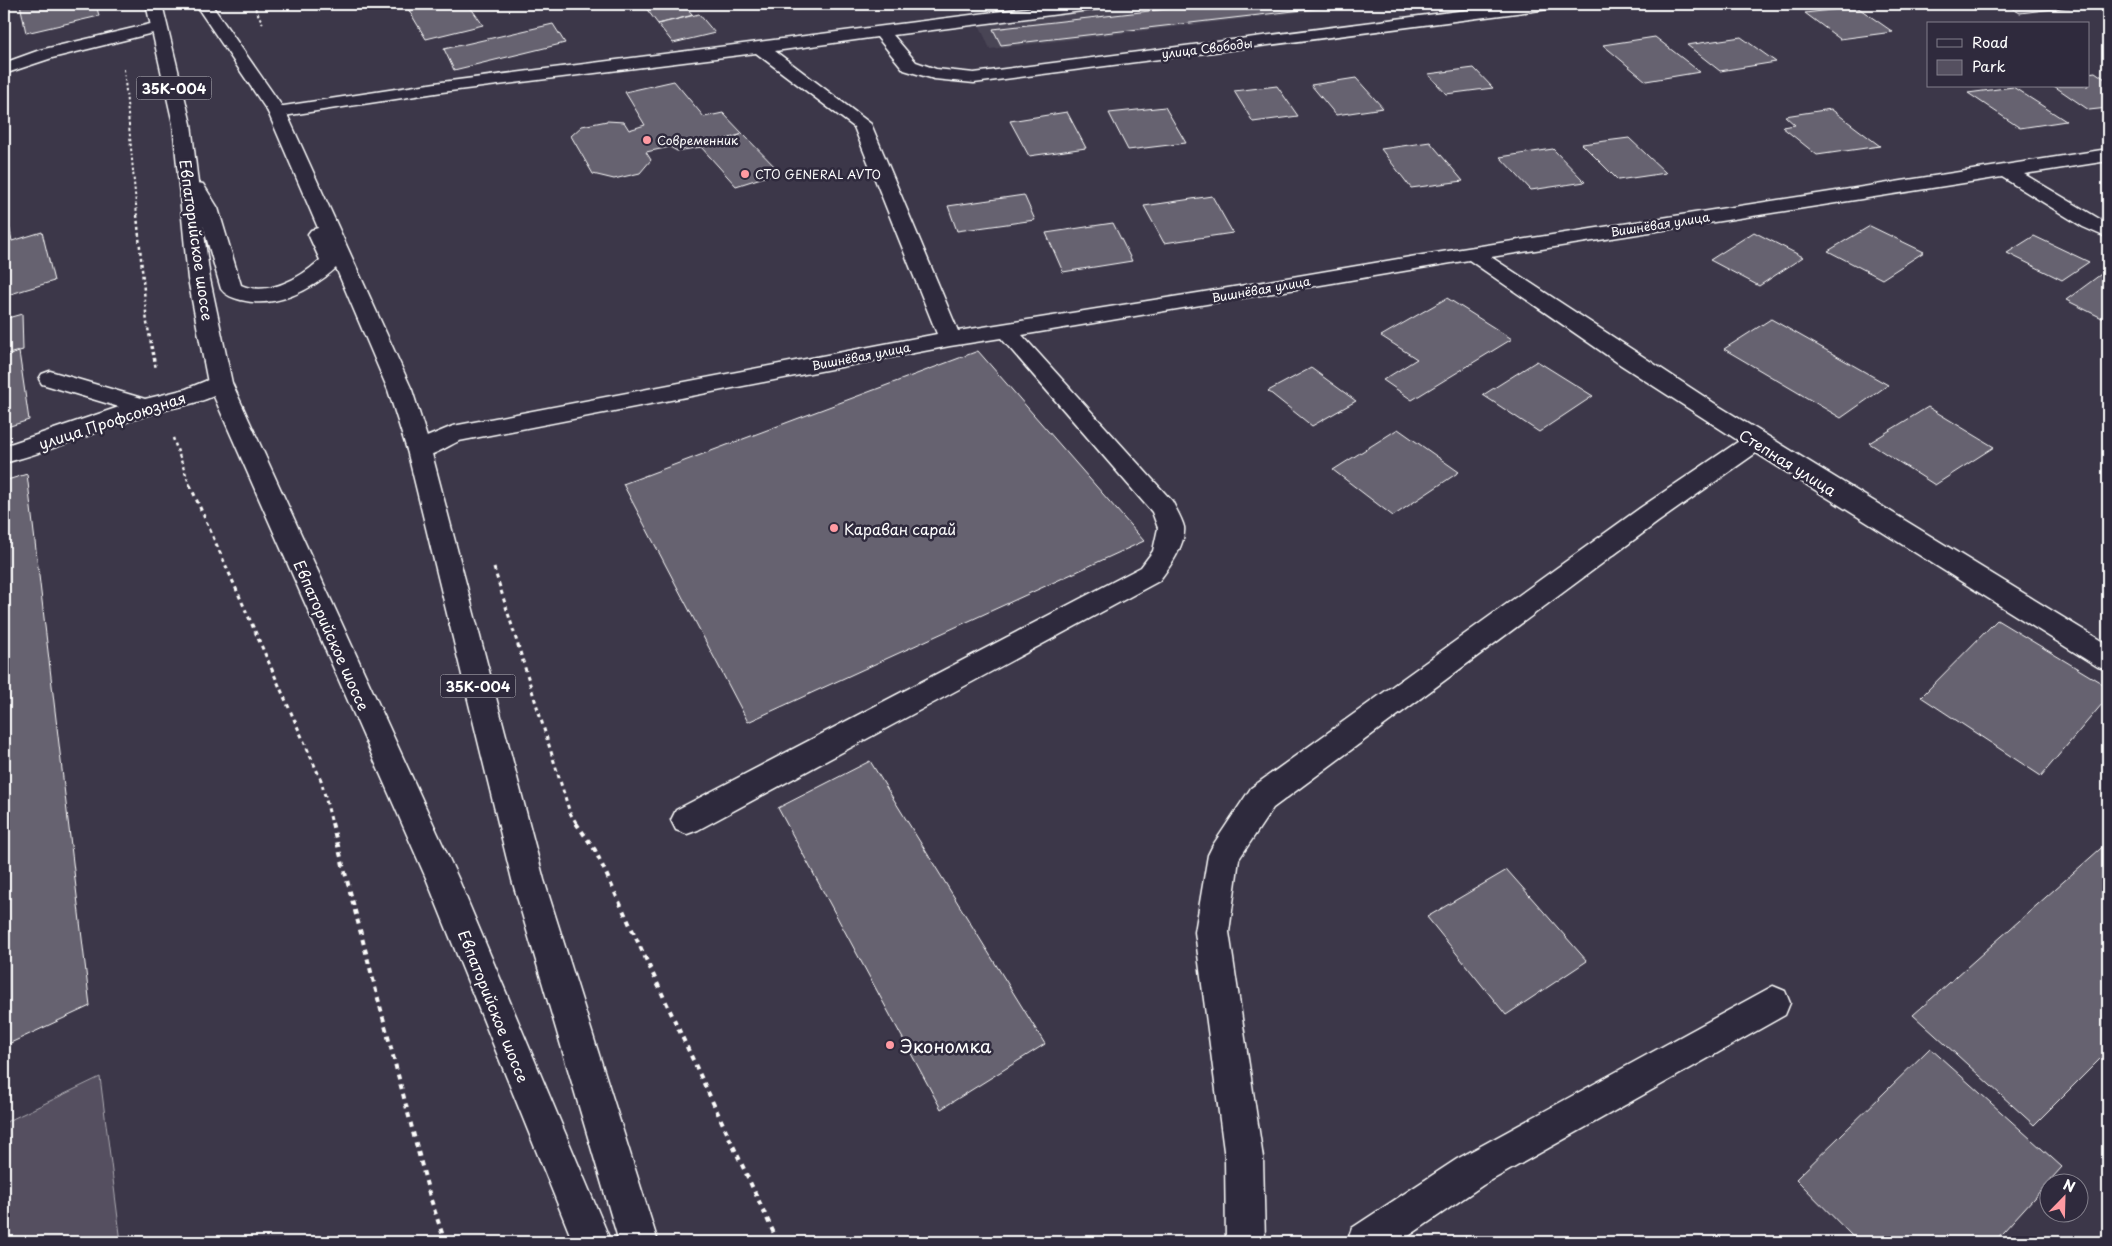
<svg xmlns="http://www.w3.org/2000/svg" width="2112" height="1246" font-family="'Playpen Sans',sans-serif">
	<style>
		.built { fill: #494455 }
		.green { fill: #555060; stroke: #aaa8b0 }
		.building { fill: #666270; stroke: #fff }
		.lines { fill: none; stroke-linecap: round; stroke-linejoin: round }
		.minor-casing { stroke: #fff; stroke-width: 3 }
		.major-casing { stroke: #fff; stroke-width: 3 }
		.path-far3 { stroke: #fff; stroke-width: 2; stroke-dasharray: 2.5 2.5; stroke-linecap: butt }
		.path-far2 { stroke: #fff; stroke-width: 2.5; stroke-dasharray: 3 3; stroke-linecap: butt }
		.path-far1 { stroke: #fff; stroke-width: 3; stroke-dasharray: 4 4; stroke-linecap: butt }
		.path { stroke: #fff; stroke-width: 4; stroke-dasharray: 5 5; stroke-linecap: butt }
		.minor { fill: #2f2a3d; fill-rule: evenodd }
		.major { fill: #2f2a3d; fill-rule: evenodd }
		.poi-dot { fill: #ff9aa2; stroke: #2f2a3d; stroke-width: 2 }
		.labels { text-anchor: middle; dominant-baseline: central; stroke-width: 5; stroke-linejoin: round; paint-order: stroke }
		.far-street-label { font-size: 12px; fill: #fff; stroke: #2f2a3d }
		.far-poi-label { font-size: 12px; fill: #fff; stroke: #2f2a3d; text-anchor: start }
		.shield { fill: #2f2a3d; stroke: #c1bfc5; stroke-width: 1 }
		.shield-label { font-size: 14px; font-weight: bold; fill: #fff }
		.street-label { font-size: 15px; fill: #fff; stroke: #2f2a3d }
		.poi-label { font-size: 15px; fill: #fff; stroke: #2f2a3d; text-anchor: start }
		.near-poi-label { font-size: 18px; fill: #fff; stroke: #2f2a3d; text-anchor: start }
	</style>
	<rect width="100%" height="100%" fill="#3c3749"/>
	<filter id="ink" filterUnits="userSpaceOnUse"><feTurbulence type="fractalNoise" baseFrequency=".02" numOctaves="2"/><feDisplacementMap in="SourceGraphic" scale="10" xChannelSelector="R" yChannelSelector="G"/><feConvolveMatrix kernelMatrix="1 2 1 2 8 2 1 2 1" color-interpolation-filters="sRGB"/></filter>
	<g filter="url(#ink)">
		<path class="built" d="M 970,4 L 1372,4 L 990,49 Z"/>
		<path class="green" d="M 100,1077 L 121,1242 L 4,1242 L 4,1123 Z"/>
		<g class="building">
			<path d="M 20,4 L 96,4 L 99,16 L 26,33 Z"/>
			<path d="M 405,4 L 468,4 L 483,25 L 426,39 Z"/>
			<path d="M 657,4 L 683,4 L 693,15 L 658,24 L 645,7 Z"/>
			<path d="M 1210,4 L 1354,4 L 1001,45 L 993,29 Z"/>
			<path d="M 2004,4 L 2065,4 L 2070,7 L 2020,13 Z"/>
			<path d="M 1857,7 L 1893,32 L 1840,39 L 1805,13 Z"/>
			<path d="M 699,14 L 715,33 L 673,43 L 658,24 Z"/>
			<path d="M 553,24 L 565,43 L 454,70 L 444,49 Z"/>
			<path d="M 1655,37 L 1700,72 L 1646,81 L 1603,45 Z"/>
			<path d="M 1741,37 L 1776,62 L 1720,71 L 1687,45 Z"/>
			<path d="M 1474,68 L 1493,88 L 1446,94 L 1428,74 Z"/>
			<path d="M 2095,72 L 2108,81 L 2108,108 L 2089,110 L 2054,86 L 2088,86 L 2088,73 Z"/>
			<path d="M 1356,78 L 1383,108 L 1336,115 L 1311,85 Z"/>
			<path d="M 674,81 L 704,117 L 723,113 L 743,134 L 701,147 L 677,151 L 670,147 L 646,152 L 651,160 L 640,173 L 614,179 L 593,174 L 571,136 L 582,126 L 607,121 L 624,122 L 629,130 L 645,125 L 625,92 Z"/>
			<path d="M 1277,86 L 1298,116 L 1253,122 L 1234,91 Z"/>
			<path d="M 2013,87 L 2066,121 L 2020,128 L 1968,93 Z"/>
			<path d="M 1165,107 L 1186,143 L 1128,150 L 1109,113 Z"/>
			<path d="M 1831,109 L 1880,146 L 1817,155 L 1782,127 L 1795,125 L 1785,116 Z"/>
			<path d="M 1067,112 L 1086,148 L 1029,156 L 1010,121 Z"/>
			<path d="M 743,134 L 780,172 L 736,186 L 701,147 Z"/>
			<path d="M 1629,138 L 1666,173 L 1618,180 L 1582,144 Z"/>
			<path d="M 1430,142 L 1463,181 L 1411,188 L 1381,149 Z"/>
			<path d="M 1553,149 L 1585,182 L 1531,190 L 1500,157 Z"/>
			<path d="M 1024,195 L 1035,220 L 957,231 L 948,206 Z"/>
			<path d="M 1212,196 L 1233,233 L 1164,243 L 1144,206 Z"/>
			<path d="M 1113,223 L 1132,261 L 1063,272 L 1046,233 Z"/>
			<path d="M 9,225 L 12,241 L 42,232 L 54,281 L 4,296 L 4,227 Z"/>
			<path d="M 1870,226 L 1924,252 L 1882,279 L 1828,251 Z"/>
			<path d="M 1754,232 L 1803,257 L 1759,286 L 1710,260 Z"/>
			<path d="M 2034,236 L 2089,262 L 2062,280 L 2007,253 Z"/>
			<path d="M 2104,272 L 2108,274 L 2108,321 L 2066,300 Z"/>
			<path d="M 1447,298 L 1512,339 L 1412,400 L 1383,380 L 1417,359 L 1381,336 Z"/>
			<path d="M 22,314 L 23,350 L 4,355 L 4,319 Z"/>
			<path d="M 1771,319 L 1888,385 L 1841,418 L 1724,349 Z"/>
			<path d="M 978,351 L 1144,541 L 748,722 L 623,484 Z"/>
			<path d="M 19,352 L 29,420 L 4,428 L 4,357 Z"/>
			<path d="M 1537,361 L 1593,396 L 1539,432 L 1483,395 Z"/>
			<path d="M 1311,368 L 1356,401 L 1312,426 L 1268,391 Z"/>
			<path d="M 1928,407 L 1994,447 L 1935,485 L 1869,443 Z"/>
			<path d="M 1398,429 L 1459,472 L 1393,516 L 1333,470 Z"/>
			<path d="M 27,474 L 90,1006 L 4,1046 L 4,481 Z"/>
			<path d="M 1997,620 L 2108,687 L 2108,697 L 2041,776 L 1921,697 Z"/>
			<path d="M 870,761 L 1045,1044 L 941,1109 L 778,808 Z"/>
			<path d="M 2108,842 L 2108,1051 L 2034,1125 L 1913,1015 Z"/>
			<path d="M 1507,870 L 1587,961 L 1506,1015 L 1427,917 Z"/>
			<path d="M 1930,1048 L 2062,1167 L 1994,1242 L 1858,1242 L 1796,1179 Z"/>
		</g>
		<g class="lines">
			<defs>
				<g id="minor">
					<path d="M 1058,4 L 1106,4 L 1104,7 L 1098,9 L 893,35 L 916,62 L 936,69 L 974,73 L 1513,4 L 1556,4 L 1554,7 L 1548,9 L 974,83 L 934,79 L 904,70 L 877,37 L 775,51 L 871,124 L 958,331 L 1198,293 L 1416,256 L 2108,149 L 2108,161 L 2024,174 L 2108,224 L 2108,238 L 2083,227 L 2002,177 L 1491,257 L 1717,405 L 2108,645 L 2108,670 L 2098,667 L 1756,453 L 1658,522 L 1273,808 L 1239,859 L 1229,932 L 1263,1158 L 1265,1242 L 1226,1242 L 1225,1158 L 1195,932 L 1208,855 L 1213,845 L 1251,788 L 1640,508 L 1739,441 L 1621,365 L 1469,260 L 1022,335 L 1172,501 C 1176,509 1182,519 1184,527 C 1186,545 1169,568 1159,581 L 698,830 L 687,834 L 676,830 L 671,820 L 676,810 L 1141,567 L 1153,551 L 1158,528 L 1152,512 L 1001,338 L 950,346 L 459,441 C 444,448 427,461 410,456 L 407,450 L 410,444 L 453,426 L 937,334 L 854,127 L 756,53 L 442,92 L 277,117 L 271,116 L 268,112 L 271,108 L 277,107 L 442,82 Z"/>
					<path d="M 159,22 L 165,24 L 167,27 L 165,30 L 52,58 L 4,74 L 4,63 L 40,50 Z"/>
					<path d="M 50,371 L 145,399 L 186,389 L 220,375 L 228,378 L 232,383 C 222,398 186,405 169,409 C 113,423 60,449 4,463 L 4,446 L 119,407 L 42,384 L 39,379 L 42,374 Z"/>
					<path d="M 1773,986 L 1785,991 L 1790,1003 L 1785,1015 L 1483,1185 L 1400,1242 L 1347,1242 L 1352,1228 L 1457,1159 Z"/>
				</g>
				<path id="major" d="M 146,4 L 162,4 L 191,124 L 198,183 L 203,184 L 218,208 L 241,285 C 268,297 300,278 320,260 L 308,234 L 311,230 L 318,228 L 268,112 L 195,4 L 211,4 L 286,112 L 412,390 L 431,450 L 544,880 L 658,1242 L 619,1242 L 512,880 L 407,450 L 388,390 L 336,268 C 312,290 275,309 241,300 C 234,298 226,296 221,289 L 203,226 L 210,279 L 232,383 L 458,878 L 611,1242 L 573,1242 L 426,878 L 208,383 L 188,279 L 173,124 Z"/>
			</defs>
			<use href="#minor" class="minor-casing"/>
			<use href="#major" class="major-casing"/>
			<g class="path-far3">
				<path d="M 253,4 L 263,24"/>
				<path d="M 124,69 L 137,216"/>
			</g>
			<g class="path-far2">
				<path d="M 137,215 L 147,323 L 156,369"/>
				<path d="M 173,438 L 190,486"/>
			</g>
			<g class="path-far1">
				<path d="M 190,485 L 321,780 L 332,824"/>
				<path d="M 494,568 L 570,813 L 577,824"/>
			</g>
			<g class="path">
				<path d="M 332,823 L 430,1197 L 445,1242"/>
				<path d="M 576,823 L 595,850 L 778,1242"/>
			</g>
			<use href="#minor" class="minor"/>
			<use href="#major" class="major"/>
		</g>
	</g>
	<g class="poi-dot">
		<circle cx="647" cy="140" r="5"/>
		<circle cx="745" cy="174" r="5"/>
		<circle cx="834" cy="528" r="5"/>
		<circle cx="890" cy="1045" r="5"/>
	</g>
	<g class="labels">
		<g class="far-street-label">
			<text transform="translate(1207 48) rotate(-7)">улица Свободы</text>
			<text transform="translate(1660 224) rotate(-9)">Вишнёвая улица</text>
			<text transform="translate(1261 289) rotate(-10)">Вишнёвая улица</text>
			<text transform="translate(861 356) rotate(-11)">Вишнёвая улица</text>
		</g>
		<g class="far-poi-label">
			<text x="657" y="140">Современник</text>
			<text x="755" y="174">СТО GENERAL AVTO</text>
		</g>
		<g class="shield">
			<rect x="136.5" y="76.5" width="75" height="23" rx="4"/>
			<rect x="440.5" y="674.5" width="75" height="23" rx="4"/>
		</g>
		<g class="shield-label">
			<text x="174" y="88">35К-004</text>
			<text x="478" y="686">35К-004</text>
		</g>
		<g class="street-label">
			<text transform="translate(197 240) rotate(82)">Евпаторийское шоссе</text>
			<text transform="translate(112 420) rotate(-18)">улица Профсоюзная</text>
			<text transform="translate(1788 462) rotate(32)">Степная улица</text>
			<text transform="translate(332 635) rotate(66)">Евпаторийское шоссе</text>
			<text transform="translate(494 1006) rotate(68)">Евпаторийское шоссе</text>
		</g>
		<g class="poi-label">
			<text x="844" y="528">Караван сарай</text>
		</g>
		<g class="near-poi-label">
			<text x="900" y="1045">Экономка</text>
		</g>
	</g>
	<rect width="2112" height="1246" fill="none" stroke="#2f2a3d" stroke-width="20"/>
	<rect x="10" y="10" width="2092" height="1226" fill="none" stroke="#fff" stroke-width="2" filter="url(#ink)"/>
	<rect x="1927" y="22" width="162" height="65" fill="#2f2a3d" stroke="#827f8b"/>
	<rect x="1937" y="39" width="25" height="8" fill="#2f2a3d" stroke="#827f8b"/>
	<text x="1972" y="48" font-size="15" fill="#ffffff">Road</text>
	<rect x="1937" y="60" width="25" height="15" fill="#555060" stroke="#827f8b"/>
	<text x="1972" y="72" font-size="15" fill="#ffffff">Park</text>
	<g transform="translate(2064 1198) rotate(23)"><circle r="24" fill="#2f2a3d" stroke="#827f8b"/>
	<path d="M0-4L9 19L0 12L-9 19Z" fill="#ff9aa2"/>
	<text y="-8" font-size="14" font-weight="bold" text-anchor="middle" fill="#ffffff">N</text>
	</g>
</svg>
